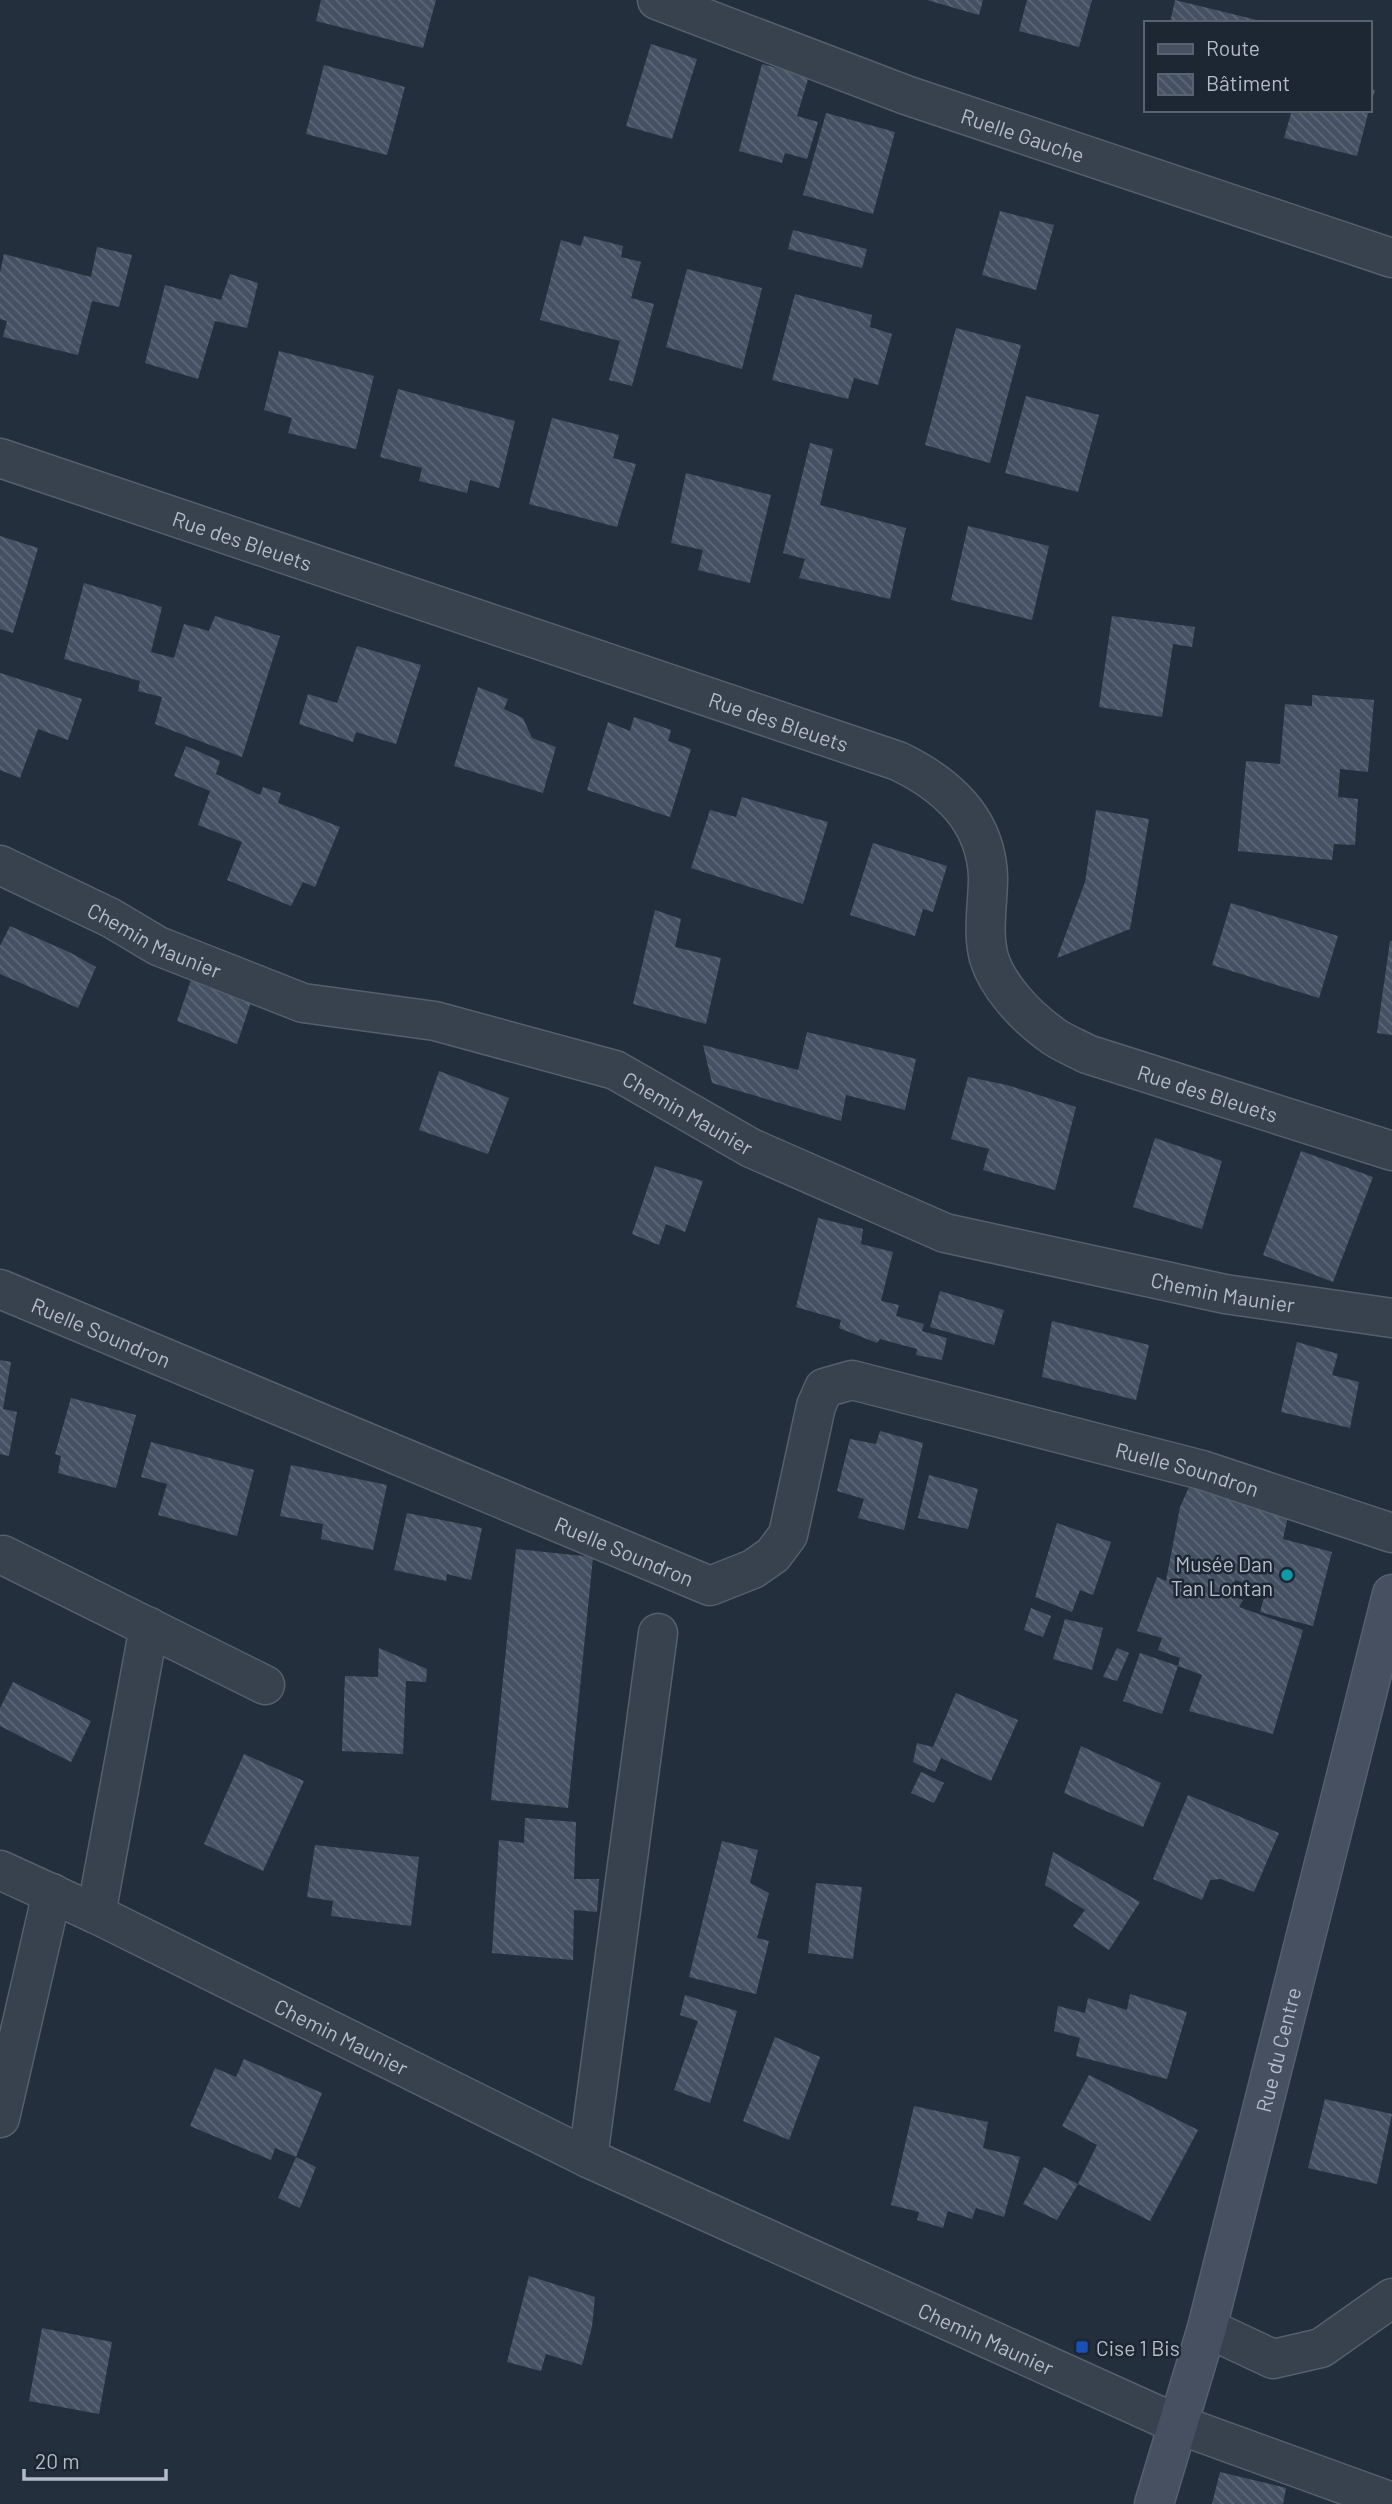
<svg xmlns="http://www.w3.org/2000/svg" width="1392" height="2504" font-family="Barlow,sans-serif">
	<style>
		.building { fill: url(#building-back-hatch) }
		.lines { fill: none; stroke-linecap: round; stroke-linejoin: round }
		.street-casing { stroke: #565f6c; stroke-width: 41 }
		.secondary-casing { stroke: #565f6c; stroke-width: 41 }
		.street { stroke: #38414e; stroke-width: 38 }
		.secondary { stroke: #465061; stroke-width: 38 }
		.culture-dot { fill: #0f9aa8; stroke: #1d2633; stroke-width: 2.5 }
		.transit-dot { fill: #1a4fb4; stroke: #1d2633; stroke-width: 2.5 }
		.labels { text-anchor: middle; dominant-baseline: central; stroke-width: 5; stroke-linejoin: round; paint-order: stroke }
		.street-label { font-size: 21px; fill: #b4bcc9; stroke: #1d2633 }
		.poi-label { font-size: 21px; fill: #b4bcc9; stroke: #1d2633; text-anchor: end }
	</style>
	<defs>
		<pattern id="building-back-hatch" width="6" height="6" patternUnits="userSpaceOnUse" patternTransform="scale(1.75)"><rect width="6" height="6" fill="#455162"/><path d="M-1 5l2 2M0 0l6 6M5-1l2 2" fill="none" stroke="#5d6877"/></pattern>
	</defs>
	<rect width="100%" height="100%" fill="#242f3e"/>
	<g class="building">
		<path d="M 321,0 L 436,0 L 423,48 L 316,21 Z"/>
		<path d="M 927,0 L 983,0 L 979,15 Z"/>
		<path d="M 1027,0 L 1092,0 L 1079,47 L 1019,31 Z"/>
		<path d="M 1175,0 L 1265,22 L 1265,23 L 1170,23 Z"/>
		<path d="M 651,44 L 697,59 L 672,139 L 626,126 Z"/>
		<path d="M 762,64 L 809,76 L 797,116 L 818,122 L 807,159 L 785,153 L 782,163 L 739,151 Z"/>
		<path d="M 324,65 L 405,87 L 387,155 L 306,134 Z"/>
		<path d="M 1369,89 L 1375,90 L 1370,107 L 1369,107 Z"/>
		<path d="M 1292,110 L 1369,110 L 1357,156 L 1284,138 Z"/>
		<path d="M 826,113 L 895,132 L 873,214 L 803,195 Z"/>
		<path d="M 1000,211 L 1054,225 L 1036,290 L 982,275 Z"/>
		<path d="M 793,230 L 867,249 L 862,268 L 788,249 Z"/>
		<path d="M 584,236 L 623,246 L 621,257 L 641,262 L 631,298 L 654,304 L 632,386 L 609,380 L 620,341 L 540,320 L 561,240 L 581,246 Z"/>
		<path d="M 97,247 L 132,255 L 119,307 L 92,301 L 78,355 L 3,337 L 7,321 L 0,319 L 0,273 L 4,254 L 91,277 Z"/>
		<path d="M 687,269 L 762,288 L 742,369 L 666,347 Z"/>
		<path d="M 230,274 L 258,283 L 247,328 L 215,321 L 198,379 L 145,363 L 165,285 L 221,300 Z"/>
		<path d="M 795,294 L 872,315 L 870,327 L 892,334 L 878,385 L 854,378 L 848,399 L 772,380 Z"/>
		<path d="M 956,328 L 1021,345 L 990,463 L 925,445 Z"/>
		<path d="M 279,351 L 374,376 L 356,449 L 288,433 L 292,418 L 264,410 Z"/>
		<path d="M 398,389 L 515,421 L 499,488 L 470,480 L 467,493 L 419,481 L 422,468 L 380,457 Z"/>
		<path d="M 1026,396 L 1099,415 L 1078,492 L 1005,473 Z"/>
		<path d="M 552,418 L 619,435 L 613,458 L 636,464 L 617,527 L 529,504 Z"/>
		<path d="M 810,443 L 833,449 L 820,505 L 906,528 L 890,599 L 799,578 L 805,559 L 783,553 Z"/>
		<path d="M 686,473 L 771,495 L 750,583 L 698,570 L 703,550 L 671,543 Z"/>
		<path d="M 968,526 L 1049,546 L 1032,620 L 951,600 Z"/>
		<path d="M 0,536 L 38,548 L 13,633 L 0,629 Z"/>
		<path d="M 84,583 L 162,607 L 151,652 L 174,658 L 184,624 L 209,631 L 215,616 L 280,636 L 242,757 L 155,724 L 162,697 L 138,691 L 140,681 L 64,659 Z"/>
		<path d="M 1112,616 L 1195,627 L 1192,647 L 1173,644 L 1162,717 L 1099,707 Z"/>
		<path d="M 357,646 L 421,665 L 396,744 L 356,732 L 353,742 L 299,724 L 308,694 L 337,703 Z"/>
		<path d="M 0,673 L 82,699 L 68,740 L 38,729 L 20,778 L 0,770 Z"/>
		<path d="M 478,687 L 508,699 L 504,709 L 523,718 L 532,738 L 556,747 L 543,793 L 454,766 Z"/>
		<path d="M 1312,695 L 1374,700 L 1368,772 L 1340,769 L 1338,797 L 1358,799 L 1355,845 L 1334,844 L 1332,860 L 1238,851 L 1246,761 L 1280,764 L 1285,704 L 1312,706 Z"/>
		<path d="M 634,717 L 671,730 L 668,741 L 691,749 L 670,817 L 587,790 L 608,722 L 630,731 Z"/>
		<path d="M 186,746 L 220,761 L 216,774 L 260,795 L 263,787 L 281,793 L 278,803 L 340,827 L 315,887 L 303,882 L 291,906 L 227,880 L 242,842 L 198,825 L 210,791 L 174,776 Z"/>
		<path d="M 742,797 L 828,822 L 803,904 L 691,868 L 710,810 L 736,817 Z"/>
		<path d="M 1096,810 L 1149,819 L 1130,929 L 1057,958 L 1085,882 Z"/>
		<path d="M 873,843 L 947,866 L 933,912 L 923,909 L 915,936 L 850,915 Z"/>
		<path d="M 1231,903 L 1338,936 L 1319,998 L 1212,965 Z"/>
		<path d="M 655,910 L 681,919 L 675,947 L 721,958 L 706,1024 L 633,1004 Z"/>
		<path d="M 10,926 L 71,953 L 96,967 L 78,1008 L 0,974 L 0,946 Z"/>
		<path d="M 1390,941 L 1392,941 L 1392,1035 L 1377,1033 Z"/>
		<path d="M 195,968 L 255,990 L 237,1044 L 177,1021 Z"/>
		<path d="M 807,1032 L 916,1059 L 905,1110 L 846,1095 L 841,1121 L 712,1083 L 703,1045 L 798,1070 Z"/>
		<path d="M 439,1071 L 509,1098 L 488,1154 L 419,1130 Z"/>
		<path d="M 968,1077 L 1007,1085 L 1076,1107 L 1055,1190 L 983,1170 L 989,1149 L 951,1139 Z"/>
		<path d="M 1155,1138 L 1222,1161 L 1202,1229 L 1133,1207 Z"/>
		<path d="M 1301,1151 L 1373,1177 L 1333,1282 L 1263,1255 Z"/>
		<path d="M 655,1166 L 703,1181 L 685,1232 L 666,1224 L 659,1245 L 632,1234 Z"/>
		<path d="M 818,1218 L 863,1229 L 861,1244 L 893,1252 L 881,1301 L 899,1305 L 896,1316 L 924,1324 L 922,1331 L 947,1338 L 942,1360 L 916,1355 L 917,1349 L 880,1339 L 877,1343 L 839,1328 L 841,1320 L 796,1307 Z"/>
		<path d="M 940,1291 L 1004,1310 L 994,1345 L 930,1327 Z"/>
		<path d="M 1052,1321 L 1149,1345 L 1136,1400 L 1042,1377 Z"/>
		<path d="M 1297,1342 L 1338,1354 L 1332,1375 L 1359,1382 L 1350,1428 L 1281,1412 Z"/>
		<path d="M 0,1360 L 11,1362 L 3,1409 L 17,1412 L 9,1456 L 0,1454 Z"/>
		<path d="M 71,1398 L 136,1415 L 116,1488 L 58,1473 L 61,1456 L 55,1454 Z"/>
		<path d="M 880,1431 L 923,1443 L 904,1530 L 858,1518 L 864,1499 L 837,1491 L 850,1439 L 876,1444 Z"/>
		<path d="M 151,1442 L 254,1470 L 237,1536 L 158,1515 L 167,1484 L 141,1477 Z"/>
		<path d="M 291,1465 L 387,1485 L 373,1550 L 321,1539 L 323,1524 L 280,1516 Z"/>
		<path d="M 929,1475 L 978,1489 L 968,1529 L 918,1518 Z"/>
		<path d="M 1189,1487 L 1289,1512 L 1283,1539 L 1332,1552 L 1313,1626 L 1260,1612 L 1266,1590 L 1235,1580 L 1228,1595 L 1243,1600 L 1239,1607 L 1303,1630 L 1273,1734 L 1189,1711 L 1202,1675 L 1178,1666 L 1180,1658 L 1158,1650 L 1162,1638 L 1137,1631 L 1157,1577 L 1166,1581 L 1180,1507 Z"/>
		<path d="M 407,1513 L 482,1528 L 471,1580 L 447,1574 L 446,1581 L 394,1570 Z"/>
		<path d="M 1057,1523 L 1111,1542 L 1093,1595 L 1080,1590 L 1072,1612 L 1035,1597 Z"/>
		<path d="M 516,1549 L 593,1557 L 568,1808 L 491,1800 Z"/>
		<path d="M 1031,1608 L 1051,1616 L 1043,1637 L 1024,1630 Z"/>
		<path d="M 1065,1619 L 1103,1628 L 1092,1670 L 1053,1659 Z"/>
		<path d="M 379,1648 L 427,1669 L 426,1682 L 406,1681 L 403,1754 L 342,1751 L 345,1676 L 378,1677 Z"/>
		<path d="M 1117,1648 L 1129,1653 L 1117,1681 L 1103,1677 Z"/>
		<path d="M 1140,1653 L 1178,1666 L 1162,1714 L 1123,1701 Z"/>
		<path d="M 13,1682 L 91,1721 L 71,1762 L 0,1726 L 0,1708 Z"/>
		<path d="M 956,1693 L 1018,1720 L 991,1781 L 941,1758 L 935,1772 L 913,1762 L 917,1743 L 933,1747 Z"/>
		<path d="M 1081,1746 L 1161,1783 L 1143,1827 L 1064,1793 Z"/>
		<path d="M 244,1754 L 304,1781 L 263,1871 L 204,1844 Z"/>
		<path d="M 921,1772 L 944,1783 L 934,1803 L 911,1793 Z"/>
		<path d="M 1188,1795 L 1279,1833 L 1254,1892 L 1221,1879 L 1210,1880 L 1202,1900 L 1153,1879 Z"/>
		<path d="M 525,1818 L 576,1822 L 574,1879 L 599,1879 L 597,1912 L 574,1910 L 573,1960 L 492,1953 L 499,1840 L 524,1843 Z"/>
		<path d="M 722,1841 L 758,1850 L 750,1883 L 769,1893 L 757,1938 L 769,1941 L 756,1994 L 689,1977 Z"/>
		<path d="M 315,1845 L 419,1857 L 411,1926 L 331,1916 L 333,1901 L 307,1897 Z"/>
		<path d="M 1053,1852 L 1140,1902 L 1109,1950 L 1073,1926 L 1085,1910 L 1045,1885 Z"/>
		<path d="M 816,1883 L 862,1887 L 853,1959 L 808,1953 Z"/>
		<path d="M 1130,1994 L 1187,2012 L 1167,2079 L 1076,2056 L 1080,2038 L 1054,2031 L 1058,2006 L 1085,2013 L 1088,1998 L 1127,2010 Z"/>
		<path d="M 685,1995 L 737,2011 L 710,2103 L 674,2090 L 698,2021 L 680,2015 Z"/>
		<path d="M 775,2037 L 820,2057 L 789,2140 L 743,2121 Z"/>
		<path d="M 244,2059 L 322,2093 L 296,2157 L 275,2148 L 271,2160 L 190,2126 L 215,2068 L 236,2077 Z"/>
		<path d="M 1089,2075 L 1198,2130 L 1150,2221 L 1078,2184 L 1097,2145 L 1062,2126 Z"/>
		<path d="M 1325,2099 L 1392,2114 L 1377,2184 L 1308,2168 Z"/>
		<path d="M 914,2106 L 988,2122 L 983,2148 L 1020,2157 L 1004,2217 L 976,2208 L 972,2219 L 948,2211 L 943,2228 L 917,2220 L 919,2212 L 891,2205 Z"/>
		<path d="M 296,2157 L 316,2167 L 300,2208 L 278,2198 Z"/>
		<path d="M 1044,2167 L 1078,2184 L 1057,2220 L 1023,2204 Z"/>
		<path d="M 529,2276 L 595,2297 L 592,2327 L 582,2365 L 546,2354 L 541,2371 L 507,2362 Z"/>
		<path d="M 42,2328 L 112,2342 L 99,2414 L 29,2401 Z"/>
		<path d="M 1220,2472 L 1286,2488 L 1283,2504 L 1212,2504 Z"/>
	</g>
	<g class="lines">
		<defs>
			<g id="street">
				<path id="s1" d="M 657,0 L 906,95 L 1392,258"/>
				<path id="s2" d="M 0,458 L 898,761 C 946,784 986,819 988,877 C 988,904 982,932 989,958 C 998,987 1025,1015 1049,1033 C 1060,1042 1074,1047 1087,1054 L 1392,1151"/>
				<path id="s3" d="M 0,865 L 111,918 L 158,946 L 303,1003 L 435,1021 L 615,1070 L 751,1148 L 945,1233 L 1225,1294 L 1392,1318"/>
				<path id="s4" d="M 0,1289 L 710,1586 L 753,1569 L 773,1555 L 788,1535 L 816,1406 L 824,1388 L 852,1380 L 1202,1470 L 1392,1533"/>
				<path d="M 3,1555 L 265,1685"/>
				<path id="s5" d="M 0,1870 L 96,1914 L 588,2158 L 1177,2424 L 1392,2502"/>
				<path d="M 96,1914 L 149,1627"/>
				<path d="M 0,2118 L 52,1893"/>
				<path d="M 588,2158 L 658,1633"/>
				<path d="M 1207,2328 L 1273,2359 L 1321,2348 L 1392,2298"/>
			</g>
			<g id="secondary">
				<path id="s6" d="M 1154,2504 L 1207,2328 L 1392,1594"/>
			</g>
		</defs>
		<use href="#street" class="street-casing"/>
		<use href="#secondary" class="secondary-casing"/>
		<use href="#street" class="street"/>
		<use href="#secondary" class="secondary"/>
	</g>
	<circle class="culture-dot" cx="1287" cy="1575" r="7"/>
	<rect class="transit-dot" x="1075" y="2340" width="14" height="14" rx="3.5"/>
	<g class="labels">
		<g class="street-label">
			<text stroke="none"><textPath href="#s1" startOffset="390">Ruelle Gauche</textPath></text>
			<text stroke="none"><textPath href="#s2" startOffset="256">Rue des Bleuets</textPath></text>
			<text stroke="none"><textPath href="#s2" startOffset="822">Rue des Bleuets</textPath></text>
			<text stroke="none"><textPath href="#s3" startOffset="172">Chemin Maunier</textPath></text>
			<text stroke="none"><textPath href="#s2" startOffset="1452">Rue des Bleuets</textPath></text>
			<text stroke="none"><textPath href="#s3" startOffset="738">Chemin Maunier</textPath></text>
			<text stroke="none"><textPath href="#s3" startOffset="1306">Chemin Maunier</textPath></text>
			<text stroke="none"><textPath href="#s4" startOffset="110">Ruelle Soundron</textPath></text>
			<text stroke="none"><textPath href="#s4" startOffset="1393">Ruelle Soundron</textPath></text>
			<text stroke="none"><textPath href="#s4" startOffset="677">Ruelle Soundron</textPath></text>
			<text stroke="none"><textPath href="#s5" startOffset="380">Chemin Maunier</textPath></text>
			<text stroke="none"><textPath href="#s6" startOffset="471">Rue du Centre</textPath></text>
			<text stroke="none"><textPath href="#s5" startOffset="1092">Chemin Maunier</textPath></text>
		</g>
		<g class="poi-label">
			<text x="1273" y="1563">Musée Dan<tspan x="1273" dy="24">Tan Lontan</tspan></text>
			<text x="1096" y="2347" text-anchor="start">Cise 1 Bis</text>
		</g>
	</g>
	<rect x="1144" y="21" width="228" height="91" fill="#1d2633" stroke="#59626f" stroke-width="2"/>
	<rect x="1158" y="44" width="35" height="10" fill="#465061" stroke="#59626f" stroke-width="2"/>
	<text x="1206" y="56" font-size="21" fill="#b4bcc9">Route</text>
	<rect x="1158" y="74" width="35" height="21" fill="url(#building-back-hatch)" stroke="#59626f" stroke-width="2"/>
	<text x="1206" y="91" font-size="21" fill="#b4bcc9">Bâtiment</text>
	<path d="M24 2469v10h142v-10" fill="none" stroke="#b4bcc9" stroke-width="3.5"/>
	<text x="35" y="2469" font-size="21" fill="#b4bcc9" stroke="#1d2633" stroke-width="5" paint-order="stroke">20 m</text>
</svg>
